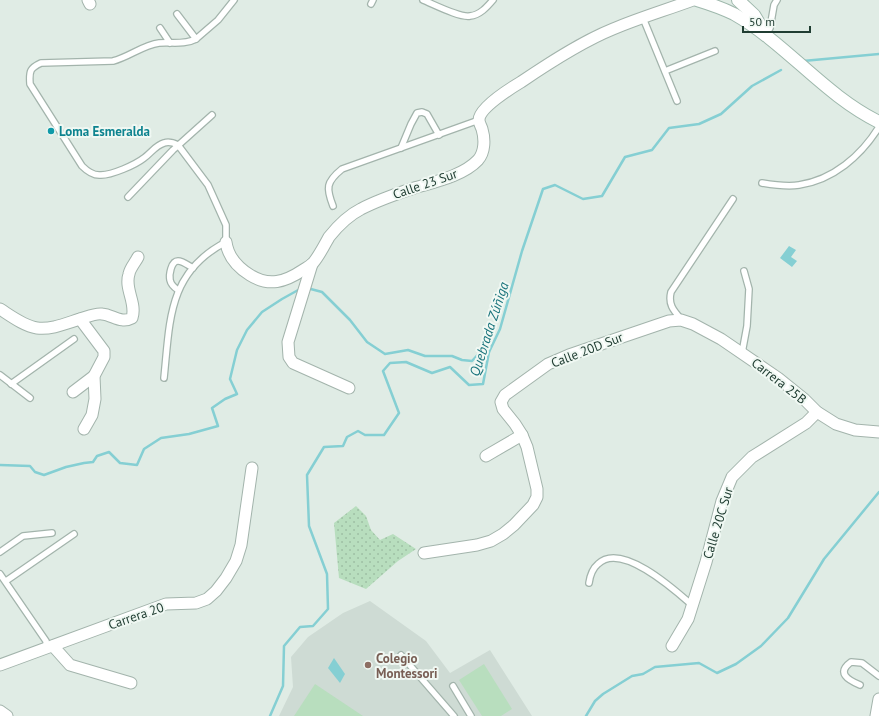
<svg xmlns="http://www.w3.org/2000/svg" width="879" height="716" font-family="'PT Sans',sans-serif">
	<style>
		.built { fill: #cedbd4 }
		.grass { fill: url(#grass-dots) }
		.pitch { fill: #b8debe }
		.water { fill: #85cfd3 }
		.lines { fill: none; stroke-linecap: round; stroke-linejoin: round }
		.stream { stroke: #85cfd3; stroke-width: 2.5 }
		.lane-casing { stroke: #a3b4ac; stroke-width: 8 }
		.street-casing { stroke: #a3b4ac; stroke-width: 13 }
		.secondary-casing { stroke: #9eb8ac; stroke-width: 14 }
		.lane { stroke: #fff; stroke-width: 5.5 }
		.street { stroke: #fff; stroke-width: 11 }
		.secondary { stroke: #fff; stroke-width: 12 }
		.culture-dot { fill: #0f9aa8; stroke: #f0f8f3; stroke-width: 1.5 }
		.education-dot { fill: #8d6e63; stroke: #f0f8f3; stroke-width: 1.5 }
		.labels { text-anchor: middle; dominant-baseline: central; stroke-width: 4; stroke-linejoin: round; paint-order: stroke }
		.culture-label { font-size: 13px; font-weight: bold; fill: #0d838f; stroke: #f0f8f3; text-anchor: start }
		.street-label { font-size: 13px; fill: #203d32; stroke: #f0f8f3 }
		.education-label { font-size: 13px; font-weight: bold; fill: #785e54; stroke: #f0f8f3; text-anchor: start }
		.water-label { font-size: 14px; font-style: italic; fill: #18737b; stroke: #f0f8f3 }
	</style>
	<defs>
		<pattern id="grass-dots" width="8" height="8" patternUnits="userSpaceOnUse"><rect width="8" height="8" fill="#b8debe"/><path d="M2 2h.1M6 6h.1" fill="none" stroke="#9ebfa4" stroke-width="1.8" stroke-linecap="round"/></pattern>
	</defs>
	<rect width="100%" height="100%" fill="#e0ece5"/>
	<path class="built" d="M 370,601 L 426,641 L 450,673 L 490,650 L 532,716 L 279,716 L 293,687 L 291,657 L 308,637 L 343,613 Z"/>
	<path class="grass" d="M 356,506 L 366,516 L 371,530 L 380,540 L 393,534 L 416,549 L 398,561 L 366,589 L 339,578 L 334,523 Z"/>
	<g class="pitch">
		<path d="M 484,664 L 512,709 L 501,716 L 482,716 L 459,680 Z"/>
		<path d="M 315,684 L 363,716 L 294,716 Z"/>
	</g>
	<g class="water">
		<path d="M 789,246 L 796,250 L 791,257 L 797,261 L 792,267 L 780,258 Z"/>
		<path d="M 334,658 L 345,674 L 340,683 L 328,668 Z"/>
	</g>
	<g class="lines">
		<g class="stream">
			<path d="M 803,61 L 879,54"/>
			<path d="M 307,288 L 322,292 L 350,320 L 367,342 L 385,354 L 408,350 L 425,356 L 452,356 L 462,360 L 472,361 L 482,350 L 489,352"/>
			<path d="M 0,465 L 30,466 L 35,472 L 44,475 L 66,467 L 84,463 L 93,462 L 97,456 L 109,452 L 120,463 L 137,465 L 144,449 L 161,438 L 189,434 L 218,426 L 212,408 L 225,399 L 237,394 L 230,379 L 237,350 L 247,330 L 262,312 L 282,299 L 300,289"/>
			<path d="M 270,716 L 283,686 L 284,646 L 300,627 L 313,626 L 328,609 L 327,574 L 309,526 L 307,475 L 324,447 L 343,446 L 347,437 L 358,431 L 365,435 L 384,435 L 399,413 L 383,371 L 390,363 L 406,362 L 432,373 L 450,367 L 469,385 L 483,384 L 489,352 L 500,329 L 522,251 L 543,189 L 555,185 L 583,199 L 602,196 L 625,157 L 652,150 L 669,128 L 699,124 L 721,114 L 752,86 L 781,70"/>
			<path d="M 586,716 L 595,701 L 603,694 L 632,676 L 643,674 L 655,667 L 699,663 L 717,673 L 736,664 L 761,646 L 788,618 L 824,559 L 879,492"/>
		</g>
		<defs>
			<g id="lane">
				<path d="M 423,0 C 433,4 460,18 470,16 C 480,15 487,7 493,0"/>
				<path d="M 371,4 L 373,0"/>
				<path d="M 177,14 L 196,39 L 218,20 L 234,0"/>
				<path d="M 643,18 L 677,101"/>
				<path d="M 160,28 L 170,43"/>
				<path d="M 766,35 L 770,28 L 774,5 L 777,0"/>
				<path d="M 665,71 L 715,51"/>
				<path d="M 401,148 L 411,124 L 417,113 L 422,112 L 427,114 L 439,135"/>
				<path d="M 762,183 C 774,185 787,187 799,185 C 833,180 861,156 879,127"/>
				<path d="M 128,197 L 173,150 L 212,115"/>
				<path d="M 333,206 C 326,188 326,182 342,169 L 479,120"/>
				<path d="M 178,290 C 175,288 171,285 170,280 C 169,275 171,261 178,261 C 183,261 189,266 193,268"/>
				<path d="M 681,319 C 673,310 668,304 671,292 L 733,199"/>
				<path d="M 742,353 L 747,326 L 749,289 L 744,271"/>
				<path d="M 0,375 L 30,398"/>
				<path d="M 164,378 C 170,320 168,272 226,242 L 226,225 L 208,185 L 178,145 C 174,143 169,141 164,143 C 156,145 151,153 144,158 C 135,165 112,175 101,175 C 93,176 87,171 82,166 L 30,84 C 29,71 30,68 41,63 L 113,61 C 129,57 143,45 159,43 C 171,42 185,45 196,39"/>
				<path d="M 11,384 L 74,339"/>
				<path d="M 0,552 L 23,536 L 52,533"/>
				<path d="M 0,574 L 46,641 L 47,648"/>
				<path d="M 6,581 L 74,534"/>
				<path d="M 589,583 C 590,576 592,569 598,564 C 621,541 675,590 692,605"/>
				<path d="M 401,655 L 454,716"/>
				<path d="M 860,685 C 848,680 836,673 851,662 L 862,663 L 879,676"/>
				<path d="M 453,686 L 471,716"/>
			</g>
			<g id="street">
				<path d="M 88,0 L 90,4"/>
				<path d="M 226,242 C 228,257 237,267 250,275 C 269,287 285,282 303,270 C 306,268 310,266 313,263 C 319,256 324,246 329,237 C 337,227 349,215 361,209 C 378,200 396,194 414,188 C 434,182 463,176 478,160 C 485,152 485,139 482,129 C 481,126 479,123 479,120 C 479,108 511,88 521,82 C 549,63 581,42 613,29 C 639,18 666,10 693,0"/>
				<path d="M 312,264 L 288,342 L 289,357 L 293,363 L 349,388"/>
				<path d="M 0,309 C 11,316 24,326 37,328 C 51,330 67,323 80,319 L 104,351 L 104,357 L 94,376 L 95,399 L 92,415 L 84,429"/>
				<path d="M 80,319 C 87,317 95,313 102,314 C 113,315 121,324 132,318 C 137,303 124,289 129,274 C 130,268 135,263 138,257"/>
				<path d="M 73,392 L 94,376"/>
				<path d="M 486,456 L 522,435"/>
				<path d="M 424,553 L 477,545 L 491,541 L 503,534 L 514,525 L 533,505 L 537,497 L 537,489 L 527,447 L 522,435 L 515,424 L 503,409 L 501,402 L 505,395 L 548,364 L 569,355 L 669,321 L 681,320 L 693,324 L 721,339 L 778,378 L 804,399 L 817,412 L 836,424 L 855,430 L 879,432"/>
				<path d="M 53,646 L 70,665 L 131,683"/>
				<path d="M 672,646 L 688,619 L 706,562 L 722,501 L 732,477 L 752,457 L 806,423 L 817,412"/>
				<path d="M 0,665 L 166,604 L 196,603 L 207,599 L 216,591 L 226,578 L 236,561 L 241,545 L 252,468"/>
				<path d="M 0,711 L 7,716"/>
				<path d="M 876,716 L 879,699"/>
			</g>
			<g id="secondary">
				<path d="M 697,0 C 710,4 722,8 734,14 C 787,44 824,95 879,122"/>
				<path d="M 738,0 L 754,15 L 765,33"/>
			</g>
		</defs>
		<use href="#lane" class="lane-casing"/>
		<use href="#street" class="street-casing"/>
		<use href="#secondary" class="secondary-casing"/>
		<use href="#lane" class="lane"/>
		<use href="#street" class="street"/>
		<use href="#secondary" class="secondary"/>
	</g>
	<circle class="culture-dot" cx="51" cy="131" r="4"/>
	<circle class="education-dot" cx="368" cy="665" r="4"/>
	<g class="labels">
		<g class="culture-label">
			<text x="59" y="131">Loma Esmeralda</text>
		</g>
		<g class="street-label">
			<text transform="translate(425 184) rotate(-19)">Calle 23 Sur</text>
			<text transform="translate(587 350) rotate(-21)">Calle 20D Sur</text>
			<text transform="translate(779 381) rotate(38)">Carrera 25B</text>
			<text transform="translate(718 523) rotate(-73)">Calle 20C Sur</text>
			<text transform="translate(136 616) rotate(-19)">Carrera 20</text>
		</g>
		<g class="education-label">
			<text x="376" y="658">Colegio<tspan x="376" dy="15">Montessori</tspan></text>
		</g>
		<g class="water-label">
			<text transform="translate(489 329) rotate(-72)">Quebrada Zúñiga</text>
		</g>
	</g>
	<path d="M743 26v6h67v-6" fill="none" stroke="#203d32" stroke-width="2"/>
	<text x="749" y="26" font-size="12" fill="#203d32" stroke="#f0f8f3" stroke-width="3" paint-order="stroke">50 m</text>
</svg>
